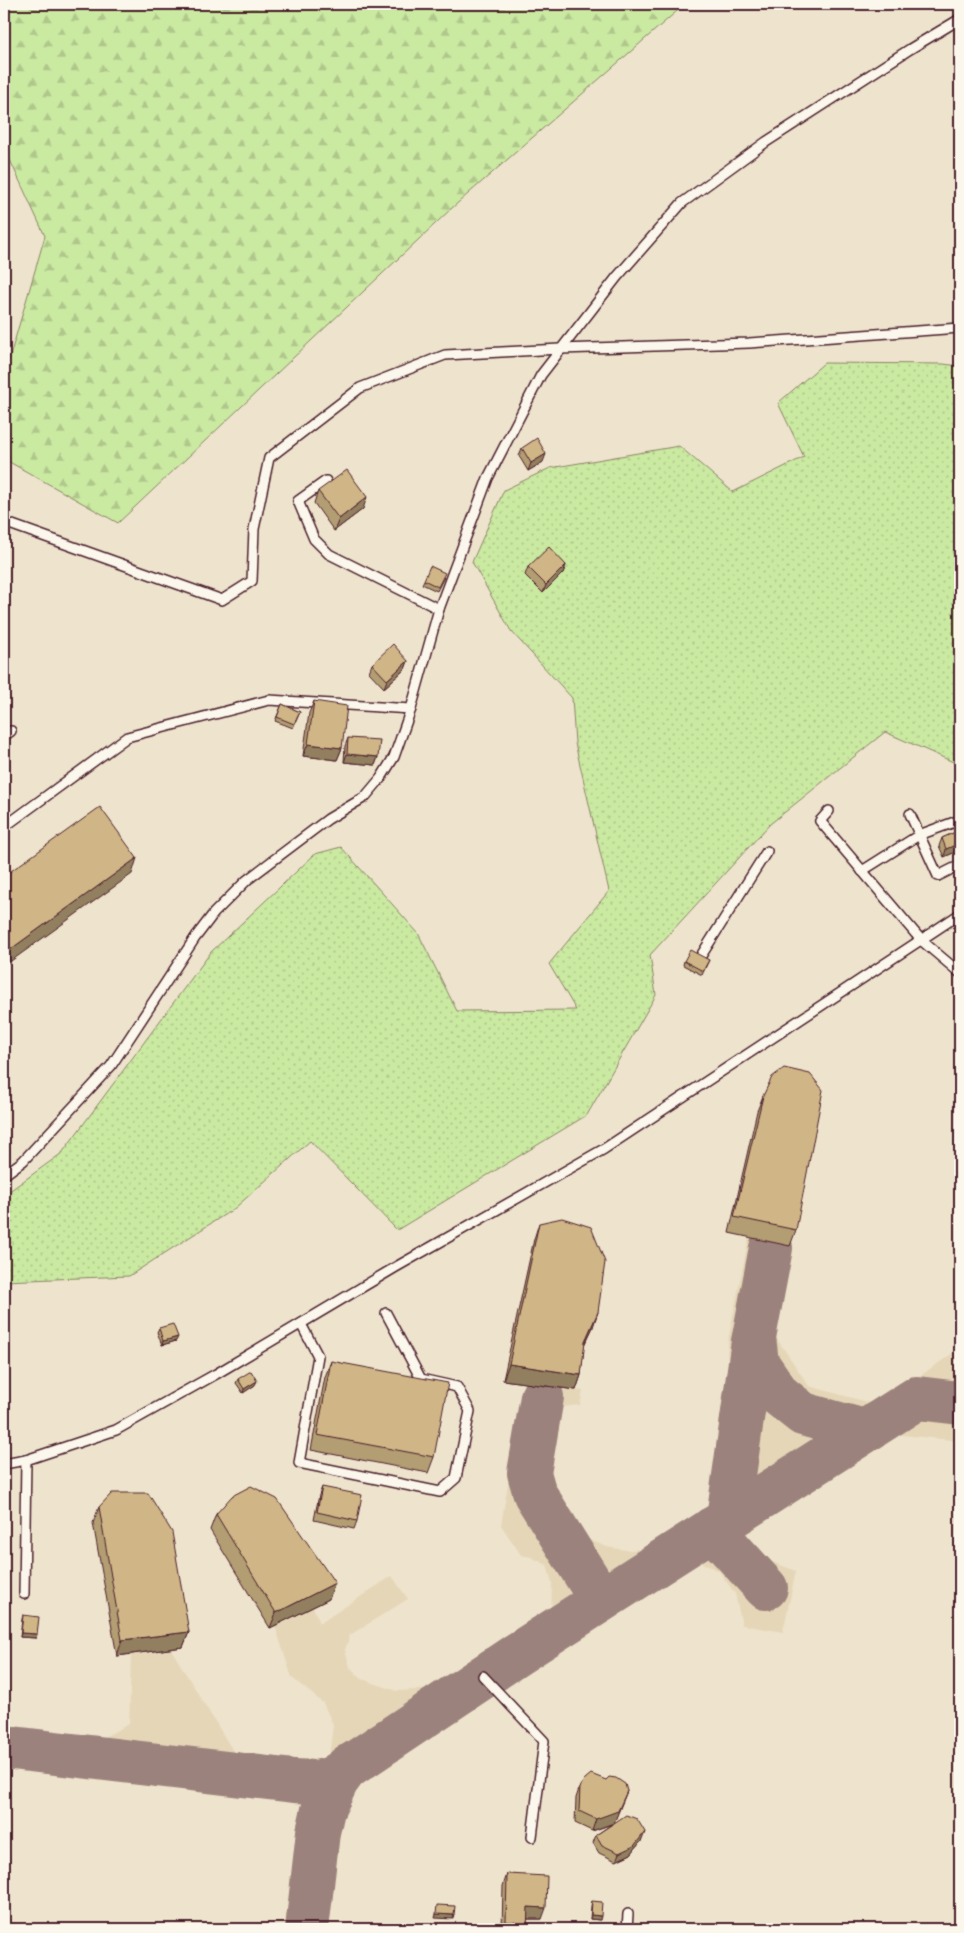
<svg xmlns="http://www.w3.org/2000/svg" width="964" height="1933" font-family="'Playpen Sans',sans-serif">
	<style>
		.built { fill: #e5d6b8 }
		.green { fill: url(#green-dots); stroke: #8a8466 }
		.forest { fill: url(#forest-firs); stroke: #8a8466 }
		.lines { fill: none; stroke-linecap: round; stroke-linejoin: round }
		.taxiway { stroke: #9c827c; stroke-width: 44 }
		.lane-casing { stroke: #4a1f2b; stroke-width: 12 }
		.lane { stroke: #fbf7ec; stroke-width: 9 }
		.wall { fill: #b39d73; stroke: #4a1f2b }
		.shaded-wall { fill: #927f5e; stroke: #4a1f2b }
		.building { fill: #d0b686; stroke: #4a1f2b }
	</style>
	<defs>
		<pattern id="green-dots" width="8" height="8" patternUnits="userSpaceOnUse" patternTransform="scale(1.25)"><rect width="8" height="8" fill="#cae9a1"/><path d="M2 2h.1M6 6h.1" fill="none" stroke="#afc78b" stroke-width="1.8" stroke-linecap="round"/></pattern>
		<pattern id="forest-firs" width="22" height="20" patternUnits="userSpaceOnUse" patternTransform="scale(1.25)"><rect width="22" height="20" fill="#cae9a1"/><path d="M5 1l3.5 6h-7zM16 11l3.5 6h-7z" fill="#afc78b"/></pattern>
	</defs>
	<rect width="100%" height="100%" fill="#eee4cd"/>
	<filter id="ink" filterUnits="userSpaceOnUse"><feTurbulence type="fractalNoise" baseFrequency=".02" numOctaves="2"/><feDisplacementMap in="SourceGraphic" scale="10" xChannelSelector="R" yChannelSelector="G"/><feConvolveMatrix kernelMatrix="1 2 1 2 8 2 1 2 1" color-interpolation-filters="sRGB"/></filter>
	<g filter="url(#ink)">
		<g class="built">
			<path d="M 749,1237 L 782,1244 L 771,1330 L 809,1386 L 878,1405 L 960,1348 L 960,1345 L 960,1441 L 902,1435 L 878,1405 L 722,1501 L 741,1382 L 730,1369 L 727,1354 L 729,1335 Z"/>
			<path d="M 525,1383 L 583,1391 L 580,1405 L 553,1408 L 542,1482 L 585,1538 L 607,1547 L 626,1550 L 651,1549 L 551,1614 L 552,1583 L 547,1565 L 531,1557 L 521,1555 L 501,1525 Z"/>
			<path d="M 744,1532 L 742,1550 L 796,1571 L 783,1632 L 742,1625 L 735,1594 L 719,1571 L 702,1563 Z"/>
			<path d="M 392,1576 L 408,1599 L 350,1635 L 345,1650 L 350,1667 L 362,1679 L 397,1691 L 436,1689 L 329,1756 L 333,1725 L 323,1703 L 292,1678 L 275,1626 L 313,1607 L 320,1623 Z"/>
			<path d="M 171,1649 L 238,1759 L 4,1732 L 4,1726 L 104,1737 L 129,1724 L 131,1654 Z"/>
		</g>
		<path class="green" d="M 824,363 L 943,364 L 960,366 L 960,765 L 885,732 L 770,824 L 650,955 L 656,995 L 587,1115 L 397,1230 L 310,1141 L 235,1208 L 129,1276 L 4,1281 L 4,1195 L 62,1153 L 211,952 L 315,854 L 341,847 L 418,933 L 457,1011 L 576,1010 L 549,964 L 609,891 L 575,743 L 572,698 L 511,631 L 472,562 L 504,490 L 550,468 L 679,446 L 733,492 L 804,457 L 778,403 Z"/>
		<path class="forest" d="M 4,4 L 685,4 L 452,208 L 118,523 L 4,459 L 4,377 L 45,236 L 4,147 Z"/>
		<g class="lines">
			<g class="taxiway">
				<path d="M 771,1248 L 754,1337 L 757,1363 L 779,1395 L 803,1414 L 864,1431"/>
				<path d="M 542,1397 L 529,1473 L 535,1494 L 601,1600"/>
				<path d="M 728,1518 L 753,1341"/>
				<path d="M 712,1529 L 766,1588"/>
				<path d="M 4,1747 L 294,1781 L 317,1782 L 332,1778 L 519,1653 L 917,1398 L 960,1403"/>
				<path d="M 307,1929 L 318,1832 L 323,1810 L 337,1781 L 348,1766"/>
			</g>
			<defs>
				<g id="lane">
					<path d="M 326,481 L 298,501 L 314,539 L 329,554 L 439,609"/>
					<path d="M 4,522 L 222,600 L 252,581 L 254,529 L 269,458 L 360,388 L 445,355 L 560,349 L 749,343 L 960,328"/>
					<path d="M 4,736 L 11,731"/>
					<path d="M 829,811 L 820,821 L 921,940 L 960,973"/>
					<path d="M 910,814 L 938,876 L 960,865"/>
					<path d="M 4,827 L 127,737 L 269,700 L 411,709"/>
					<path d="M 862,871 L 919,835 L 960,820"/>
					<path d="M 699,959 L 767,851"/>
					<path d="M 4,1175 L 23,1161 L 111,1066 L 195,938 L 214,913 L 247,880 L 328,819 L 365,797 L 381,778 L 394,757 L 411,709 L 439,609 L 488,478 L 541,375 L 617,277 L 682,203 L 766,142 L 910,49 L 960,19"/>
					<path d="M 301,1324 L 318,1356 L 299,1463 L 440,1492 L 456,1478 L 470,1411 L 457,1387 L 421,1379 L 386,1313"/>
					<path d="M 4,1464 L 26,1460 L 116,1430 L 216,1374 L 396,1267 L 604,1149 L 960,914"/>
					<path d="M 24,1594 L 26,1460"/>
					<path d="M 483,1676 L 544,1741 L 532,1837"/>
					<path d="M 627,1929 L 628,1914"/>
				</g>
			</defs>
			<use href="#lane" class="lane-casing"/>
			<use href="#lane" class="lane"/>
		</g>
		<g class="wall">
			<path d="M 522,448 L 543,462 L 528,471 L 519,456 Z"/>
			<path d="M 318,491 L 363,509 L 334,531 L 314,503 Z"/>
			<path d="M 566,565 L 563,573 L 543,593 L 525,575 L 528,567 Z"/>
			<path d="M 444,577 L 437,591 L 422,584 L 424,580 Z"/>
			<path d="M 408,661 L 405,669 L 384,688 L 369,672 L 372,664 Z"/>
			<path d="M 314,701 L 342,748 L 337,760 L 303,756 L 309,713 Z"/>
			<path d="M 282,704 L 300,712 L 293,728 L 275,721 Z"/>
			<path d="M 348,738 L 378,757 L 375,765 L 344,762 L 345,746 Z"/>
			<path d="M 960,830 L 960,850 L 944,857 L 939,846 L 942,838 Z"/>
			<path d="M 709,960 L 702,975 L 683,965 L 684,961 Z"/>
			<path d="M 763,1096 L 796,1230 L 790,1246 L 729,1233 L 757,1111 Z"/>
			<path d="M 539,1223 L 593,1327 L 584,1346 L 581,1375 L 576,1390 L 503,1380 L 534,1239 Z"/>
			<path d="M 159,1328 L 176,1341 L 162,1345 L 157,1332 Z"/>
			<path d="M 331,1361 L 434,1457 L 428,1473 L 311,1450 L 325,1377 Z"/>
			<path d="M 238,1379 L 255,1385 L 243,1393 L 236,1383 Z"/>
			<path d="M 322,1487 L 357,1521 L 354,1529 L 314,1520 L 319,1495 Z"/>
			<path d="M 99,1507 L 189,1632 L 183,1647 L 117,1656 L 93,1523 Z"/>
			<path d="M 216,1514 L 329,1599 L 270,1628 L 210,1530 Z"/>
			<path d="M 23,1615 L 37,1634 L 36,1638 L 20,1637 L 22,1619 Z"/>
			<path d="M 580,1786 L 627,1791 L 614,1822 L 642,1840 L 631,1854 L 616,1861 L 599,1853 L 593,1843 L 596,1835 L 612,1824 L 592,1831 L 575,1823 L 576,1798 Z"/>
			<path d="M 507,1874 L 542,1919 L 527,1919 L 527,1929 L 502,1929 L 503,1886 Z"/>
			<path d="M 592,1901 L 600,1920 L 590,1919 L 591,1906 Z"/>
		</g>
		<g class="shaded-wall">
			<path d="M 546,454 L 543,462 L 528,471 L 531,463 Z"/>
			<path d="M 367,497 L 363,509 L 334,531 L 339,519 Z"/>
			<path d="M 566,565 L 563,573 L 543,593 L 546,585 Z"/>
			<path d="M 408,661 L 405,669 L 384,688 L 387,680 Z"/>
			<path d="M 308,744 L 342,748 L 337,760 L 303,756 Z"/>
			<path d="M 347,754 L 378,757 L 375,765 L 344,762 Z"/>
			<path d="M 960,843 L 960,850 L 944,857 L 946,849 Z"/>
			<path d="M 137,858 L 132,874 L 4,966 L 4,954 Z"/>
			<path d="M 598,1312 L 593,1327 L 579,1357 L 585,1341 Z"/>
			<path d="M 178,1337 L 176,1341 L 162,1345 L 163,1341 Z"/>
			<path d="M 509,1364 L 581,1375 L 576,1390 L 503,1380 Z"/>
			<path d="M 257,1381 L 255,1385 L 243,1393 L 244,1389 Z"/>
			<path d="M 335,1583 L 329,1599 L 270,1628 L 276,1613 Z"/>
			<path d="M 189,1632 L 183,1647 L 117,1656 L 122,1640 Z"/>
			<path d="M 21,1633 L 37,1634 L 36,1638 L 20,1637 Z"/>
			<path d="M 627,1791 L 614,1823 L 592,1831 L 596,1819 Z"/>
			<path d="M 645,1832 L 642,1840 L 631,1854 L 616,1861 L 619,1853 Z"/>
			<path d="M 528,1907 L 546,1908 L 542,1919 L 523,1919 Z"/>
			<path d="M 436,1914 L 454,1915 L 453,1919 L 435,1918 Z"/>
			<path d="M 591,1915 L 601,1916 L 600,1920 L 590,1919 Z"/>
			<path d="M 506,1922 L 515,1922 L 512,1929 L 503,1929 Z"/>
		</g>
		<g class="building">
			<path d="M 537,438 L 546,454 L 531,463 L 522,448 Z"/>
			<path d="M 347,470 L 367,497 L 339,519 L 318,491 Z"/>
			<path d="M 549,547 L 566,565 L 546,585 L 528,567 Z"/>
			<path d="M 430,566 L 445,573 L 438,587 L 424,580 Z"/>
			<path d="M 393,644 L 408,661 L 387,680 L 372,664 Z"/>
			<path d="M 314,701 L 347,706 L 342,748 L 308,744 Z"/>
			<path d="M 282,704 L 300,712 L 294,724 L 277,717 Z"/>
			<path d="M 348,738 L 380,740 L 378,757 L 347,754 Z"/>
			<path d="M 100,807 L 137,858 L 4,954 L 4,876 Z"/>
			<path d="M 960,830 L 960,843 L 946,849 L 942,838 Z"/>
			<path d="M 690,950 L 709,960 L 703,971 L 684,961 Z"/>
			<path d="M 784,1068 L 810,1074 L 823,1090 L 796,1230 L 734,1217 L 763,1096 L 772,1077 Z"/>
			<path d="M 562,1218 L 591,1227 L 605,1262 L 598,1312 L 585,1341 L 581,1375 L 509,1364 L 539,1223 Z"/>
			<path d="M 173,1324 L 178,1337 L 163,1341 L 159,1328 Z"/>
			<path d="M 331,1361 L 448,1383 L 434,1457 L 317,1435 Z"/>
			<path d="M 251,1371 L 257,1381 L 244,1389 L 238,1379 Z"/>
			<path d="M 251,1486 L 277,1499 L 335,1583 L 276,1613 L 216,1514 L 232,1496 Z"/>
			<path d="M 322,1487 L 362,1495 L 357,1521 L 317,1512 Z"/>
			<path d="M 112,1493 L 148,1493 L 172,1532 L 189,1632 L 122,1640 L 99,1507 Z"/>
			<path d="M 23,1615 L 39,1617 L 37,1634 L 21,1633 Z"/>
			<path d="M 591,1774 L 606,1780 L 609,1777 L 616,1778 L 625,1784 L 627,1791 L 618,1811 L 596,1819 L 579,1811 L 580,1786 L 585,1779 Z"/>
			<path d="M 626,1815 L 637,1819 L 645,1832 L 634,1846 L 619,1853 L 602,1845 L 596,1835 Z"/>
			<path d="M 507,1874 L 547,1876 L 546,1908 L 528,1907 L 527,1929 L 514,1929 L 515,1922 L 506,1922 Z"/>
			<path d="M 592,1901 L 602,1902 L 601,1916 L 591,1915 Z"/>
			<path d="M 437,1905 L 455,1906 L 454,1915 L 436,1914 Z"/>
		</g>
	</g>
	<rect width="964" height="1933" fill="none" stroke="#fbf7ec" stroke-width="20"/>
	<rect x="10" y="10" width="944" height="1913" fill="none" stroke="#4a1f2b" stroke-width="2" filter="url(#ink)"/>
</svg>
